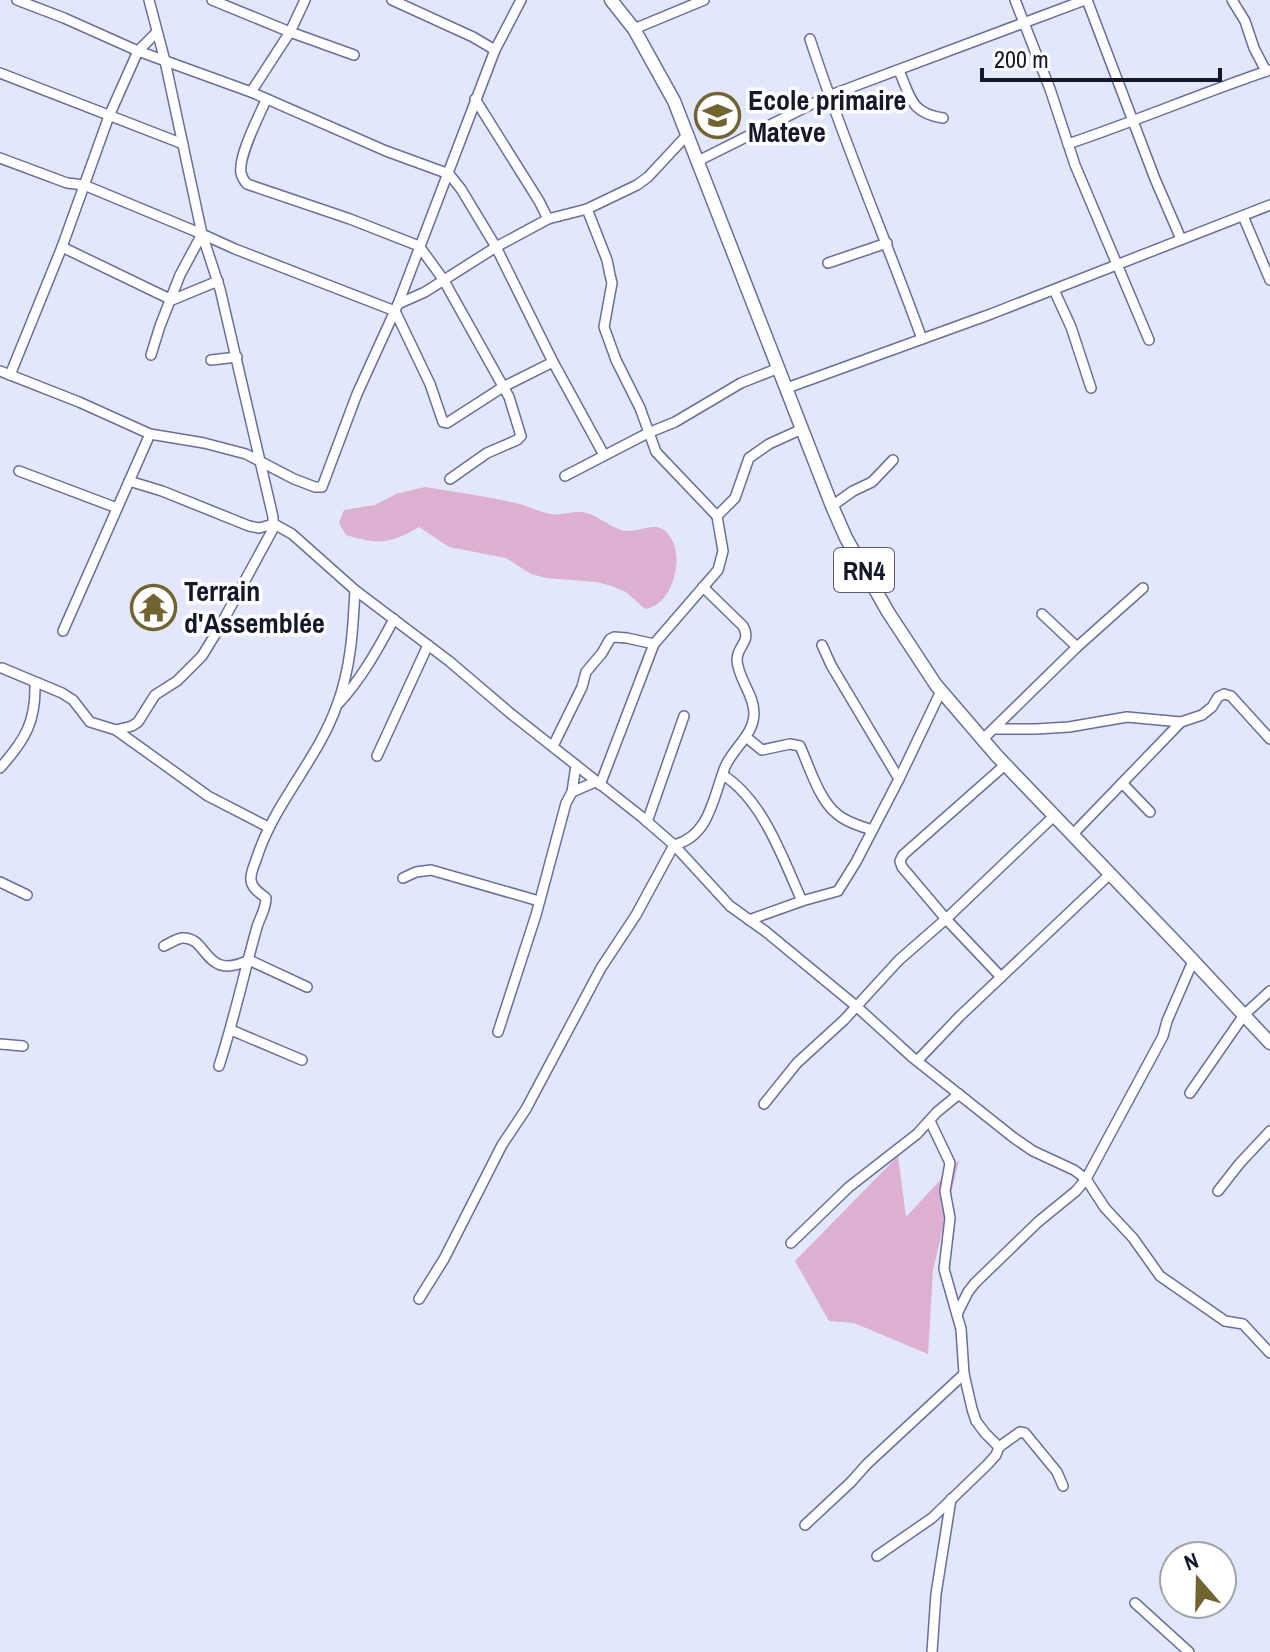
<svg xmlns="http://www.w3.org/2000/svg" width="1270" height="1652" font-family="'Archivo Narrow',sans-serif">
	<style>
		.green { fill: #ddafd1 }
		.lines { fill: none; stroke-linecap: round; stroke-linejoin: round }
		.minor-casing { stroke: #676f9a; stroke-width: 12 }
		.highway-casing { stroke: #676f9a; stroke-width: 15 }
		.minor { stroke: #fff; stroke-width: 9 }
		.highway { stroke: #fff; stroke-width: 12 }
		.labels { text-anchor: middle; dominant-baseline: central; stroke-width: 7; stroke-linejoin: round; paint-order: stroke }
		.shield { fill: #fff; stroke: #5b5d69; stroke-width: 2 }
		.shield-label { font-size: 26px; font-weight: bold; fill: #151829 }
		.poi-label { font-size: 28px; font-weight: bold; fill: #151829; stroke: #fff; text-anchor: start }
	</style>
	<rect width="100%" height="100%" fill="#e2e7fb"/>
	<g class="green">
		<path d="M 425,487 C 455,492 486,496 516,503 C 528,506 539,512 551,514 C 562,516 572,511 582,512 C 595,513 608,526 621,530 C 637,535 655,519 667,533 C 680,546 678,570 671,586 C 666,597 658,607 645,609 L 626,592 L 612,586 L 597,582 L 546,578 L 531,574 L 506,558 L 449,547 L 419,527 C 389,544 380,545 346,535 L 339,523 L 344,510 L 375,505 L 396,494 Z"/>
		<path d="M 898,1156 L 906,1217 L 959,1160 L 933,1270 L 928,1354 L 854,1323 L 829,1321 L 795,1261 Z"/>
	</g>
	<g class="lines">
		<defs>
			<g id="minor">
				<path d="M 17,0 L 64,18 L 138,51 L 251,92 L 386,151 L 449,174 L 461,189 L 496,247 L 553,362 L 604,455"/>
				<path d="M 212,0 L 290,32 L 354,55"/>
				<path d="M 392,0 L 473,37 L 495,50"/>
				<path d="M 1015,0 L 1050,89 L 1075,165 L 1149,340"/>
				<path d="M 1087,0 L 1155,179 L 1181,239"/>
				<path d="M 1232,0 L 1245,21 L 1254,48 L 1266,71"/>
				<path d="M 634,29 L 704,0"/>
				<path d="M 810,39 C 843,141 886,239 922,339"/>
				<path d="M 899,71 C 911,97 910,113 943,118"/>
				<path d="M 0,73 L 183,144"/>
				<path d="M 251,92 L 290,32 L 305,0"/>
				<path d="M 475,99 L 539,201 L 548,219"/>
				<path d="M 266,100 C 259,116 238,156 241,173 C 242,177 244,181 247,184 L 350,219 L 419,246 L 443,279 L 509,397 L 521,436 L 517,440 L 487,453 L 450,479"/>
				<path d="M 1068,144 C 1136,121 1202,93 1270,70"/>
				<path d="M 0,158 L 67,183 L 84,185 L 202,234 L 235,249 L 395,311 L 430,384 L 443,422 L 447,423 L 503,387 L 553,362"/>
				<path d="M 698,161 L 828,96 L 1085,0"/>
				<path d="M 587,209 L 607,260 L 610,275 L 612,283 L 604,327 L 616,360 L 640,408 L 656,452 L 717,516"/>
				<path d="M 1243,216 L 1270,280"/>
				<path d="M 62,247 L 172,300 L 218,281"/>
				<path d="M 828,263 L 887,243"/>
				<path d="M 1054,290 L 1071,327 L 1091,388"/>
				<path d="M 398,304 L 425,292 L 496,247 L 548,219 L 587,209 L 637,185 L 648,177 L 688,134"/>
				<path d="M 151,355 L 160,326 L 180,275 L 202,234"/>
				<path d="M 211,360 L 237,357"/>
				<path d="M 0,371 L 79,402 L 150,434 L 204,443 L 246,454 L 294,479 L 315,487 L 322,487 L 357,394 L 398,304 L 495,50 L 521,0"/>
				<path d="M 10,375 L 62,247 L 109,116 L 138,51 L 156,33"/>
				<path d="M 787,388 L 991,314 L 1270,205"/>
				<path d="M 19,471 L 117,508"/>
				<path d="M 565,476 L 648,433 L 675,422 L 741,383 L 779,368"/>
				<path d="M 129,481 L 162,491 L 249,526 L 259,528 L 274,524 L 292,534 L 355,590 L 449,661 L 510,713 L 643,818 L 674,845 L 730,906 L 765,931 L 856,1006 L 912,1057 L 1014,1138 L 1033,1151 L 1074,1170 L 1086,1179 L 1105,1208 L 1133,1238 L 1160,1276 L 1225,1321 L 1243,1324 L 1270,1353"/>
				<path d="M 832,506 L 853,491 L 872,482 L 893,460"/>
				<path d="M 63,631 L 150,434"/>
				<path d="M 822,645 L 831,665 L 899,779"/>
				<path d="M 1077,647 L 1143,588"/>
				<path d="M 2,668 L 62,693 L 73,700 L 90,722 L 116,730 L 132,726 L 138,722 L 155,695 L 177,681 L 202,656 L 218,630 L 273,529 L 273,517 L 220,289 L 202,234 L 165,61 L 149,0"/>
				<path d="M 339,703 C 362,678 378,649 394,619"/>
				<path d="M 995,729 L 1036,729 L 1069,727 L 1127,717 L 1181,722 L 1202,715 L 1212,707 L 1218,697 L 1224,694 L 1231,696 L 1270,739"/>
				<path d="M 116,730 L 208,796 L 268,827"/>
				<path d="M 746,737 L 762,750 L 790,744 L 800,746 C 809,766 819,800 837,814 C 846,822 860,826 872,830"/>
				<path d="M 982,740 L 1077,647 L 1042,614"/>
				<path d="M 553,746 L 582,687 L 586,672 L 602,653 L 610,639 L 614,637 L 627,638 L 654,644"/>
				<path d="M 377,756 L 428,645"/>
				<path d="M 0,768 C 26,739 36,721 35,683"/>
				<path d="M 723,775 C 763,800 783,859 802,901"/>
				<path d="M 1123,784 L 1150,812"/>
				<path d="M 600,785 L 654,644 L 718,570 L 723,551 L 717,516 L 735,498 L 749,458 L 769,444 L 802,429"/>
				<path d="M 572,792 L 595,782"/>
				<path d="M 647,822 L 684,716"/>
				<path d="M 1072,835 L 1181,722"/>
				<path d="M 403,878 L 416,872 L 431,870 L 539,901"/>
				<path d="M 0,882 L 27,895"/>
				<path d="M 749,920 L 802,901 L 838,891 L 856,862 L 899,779 L 941,691"/>
				<path d="M 164,946 C 170,943 176,939 182,938 C 209,936 203,982 249,960 L 307,987"/>
				<path d="M 1001,977 L 946,919 L 902,867 L 900,861 L 903,855 L 1005,765"/>
				<path d="M 231,1030 L 302,1060"/>
				<path d="M 498,1032 L 536,915 L 566,803 L 572,792 L 576,765"/>
				<path d="M 0,1044 L 23,1046"/>
				<path d="M 917,1061 L 960,1016 L 1110,874"/>
				<path d="M 219,1066 C 234,1020 244,973 257,927 C 260,917 266,909 266,898 C 260,893 252,889 251,880 C 250,873 255,864 257,857 C 275,802 318,759 337,705 C 351,668 353,629 355,590"/>
				<path d="M 1190,1093 L 1244,1015 L 1270,991"/>
				<path d="M 764,1104 L 797,1063 L 844,1020 L 899,960 L 946,919 L 1054,816"/>
				<path d="M 930,1121 L 950,1163 L 945,1191 L 950,1218 L 944,1269 L 961,1329 L 964,1374 L 972,1409 L 976,1421 L 985,1433 L 999,1447"/>
				<path d="M 1218,1191 L 1240,1163 L 1270,1131"/>
				<path d="M 791,1243 L 849,1187 L 917,1134 L 937,1112 L 959,1094"/>
				<path d="M 419,1299 L 444,1259 L 502,1145 L 526,1109 L 601,968 L 636,915 L 674,845 C 710,836 713,797 725,767 C 733,748 754,735 754,713 C 754,694 738,679 737,660 C 737,645 752,642 743,626 L 703,587"/>
				<path d="M 957,1314 L 968,1292 L 975,1283 L 1038,1222 L 1076,1191 L 1086,1179 L 1163,1036 L 1167,1021 L 1193,961"/>
				<path d="M 805,1525 L 851,1482 L 867,1464 L 964,1374"/>
				<path d="M 877,1556 L 932,1518 L 987,1465 L 996,1455 L 999,1447 L 1020,1432 L 1025,1433 L 1057,1472 L 1063,1486"/>
				<path d="M 1135,1603 L 1189,1652"/>
				<path d="M 932,1652 L 936,1594 L 951,1499"/>
			</g>
			<path id="highway" d="M 611,0 L 634,29 L 674,101 L 832,506 L 846,538 L 888,612 L 936,685 L 997,756 L 1184,951 L 1270,1043"/>
		</defs>
		<use href="#minor" class="minor-casing"/>
		<use href="#highway" class="highway-casing"/>
		<use href="#minor" class="minor"/>
		<use href="#highway" class="highway"/>
	</g>
	<defs>
		<symbol id="school-ring" viewBox="-11 -11 22 22"><circle r="9.5" fill="#fff" stroke="#716431" stroke-width="1.5"/><path d="M0-5L7-2L0 1L-7-2ZM-4 1L0 2.5L4 1V4Q0 6-4 4Z" fill="#716431"/></symbol>
		<symbol id="temple-ring" viewBox="-11 -11 22 22"><circle r="9.5" fill="#fff" stroke="#716431" stroke-width="1.5"/><path d="M0-6L5-2H3V0L6.5 2.5H4V6H1.5V3h-3V6H-4V2.5H-6.5L-3 0V-2H-5Z" fill="#716431"/></symbol>
	</defs>
	<g fill-rule="evenodd">
		<use href="#school-ring" x="692" y="90" width="51" height="51"/>
		<use href="#temple-ring" x="128" y="582" width="51" height="51"/>
	</g>
	<g class="labels">
		<rect class="shield" x="834" y="548" width="60" height="44" rx="6"/>
		<g class="shield-label">
			<text x="864" y="570">RN4</text>
		</g>
		<g class="poi-label">
			<text x="748" y="100">Ecole primaire<tspan x="748" dy="32">Mateve</tspan></text>
			<text x="184" y="591">Terrain<tspan x="184" dy="32">d'Assemblée</tspan></text>
		</g>
	</g>
	<g transform="translate(1198 1580) rotate(340)"><circle r="38" fill="#ffffff" stroke="#a1a3a9" stroke-width="2"/>
	<path d="M0-6L14 30L0 20L-14 30Z" fill="#716431"/>
	<text y="-12" font-size="22" font-weight="bold" text-anchor="middle" fill="#151829">N</text>
	</g>
	<path d="M982 68v12h238v-12" fill="none" stroke="#151829" stroke-width="4"/>
	<text x="994" y="68" font-size="24" fill="#151829" stroke="#ffffff" stroke-width="6" paint-order="stroke">200 m</text>
</svg>
